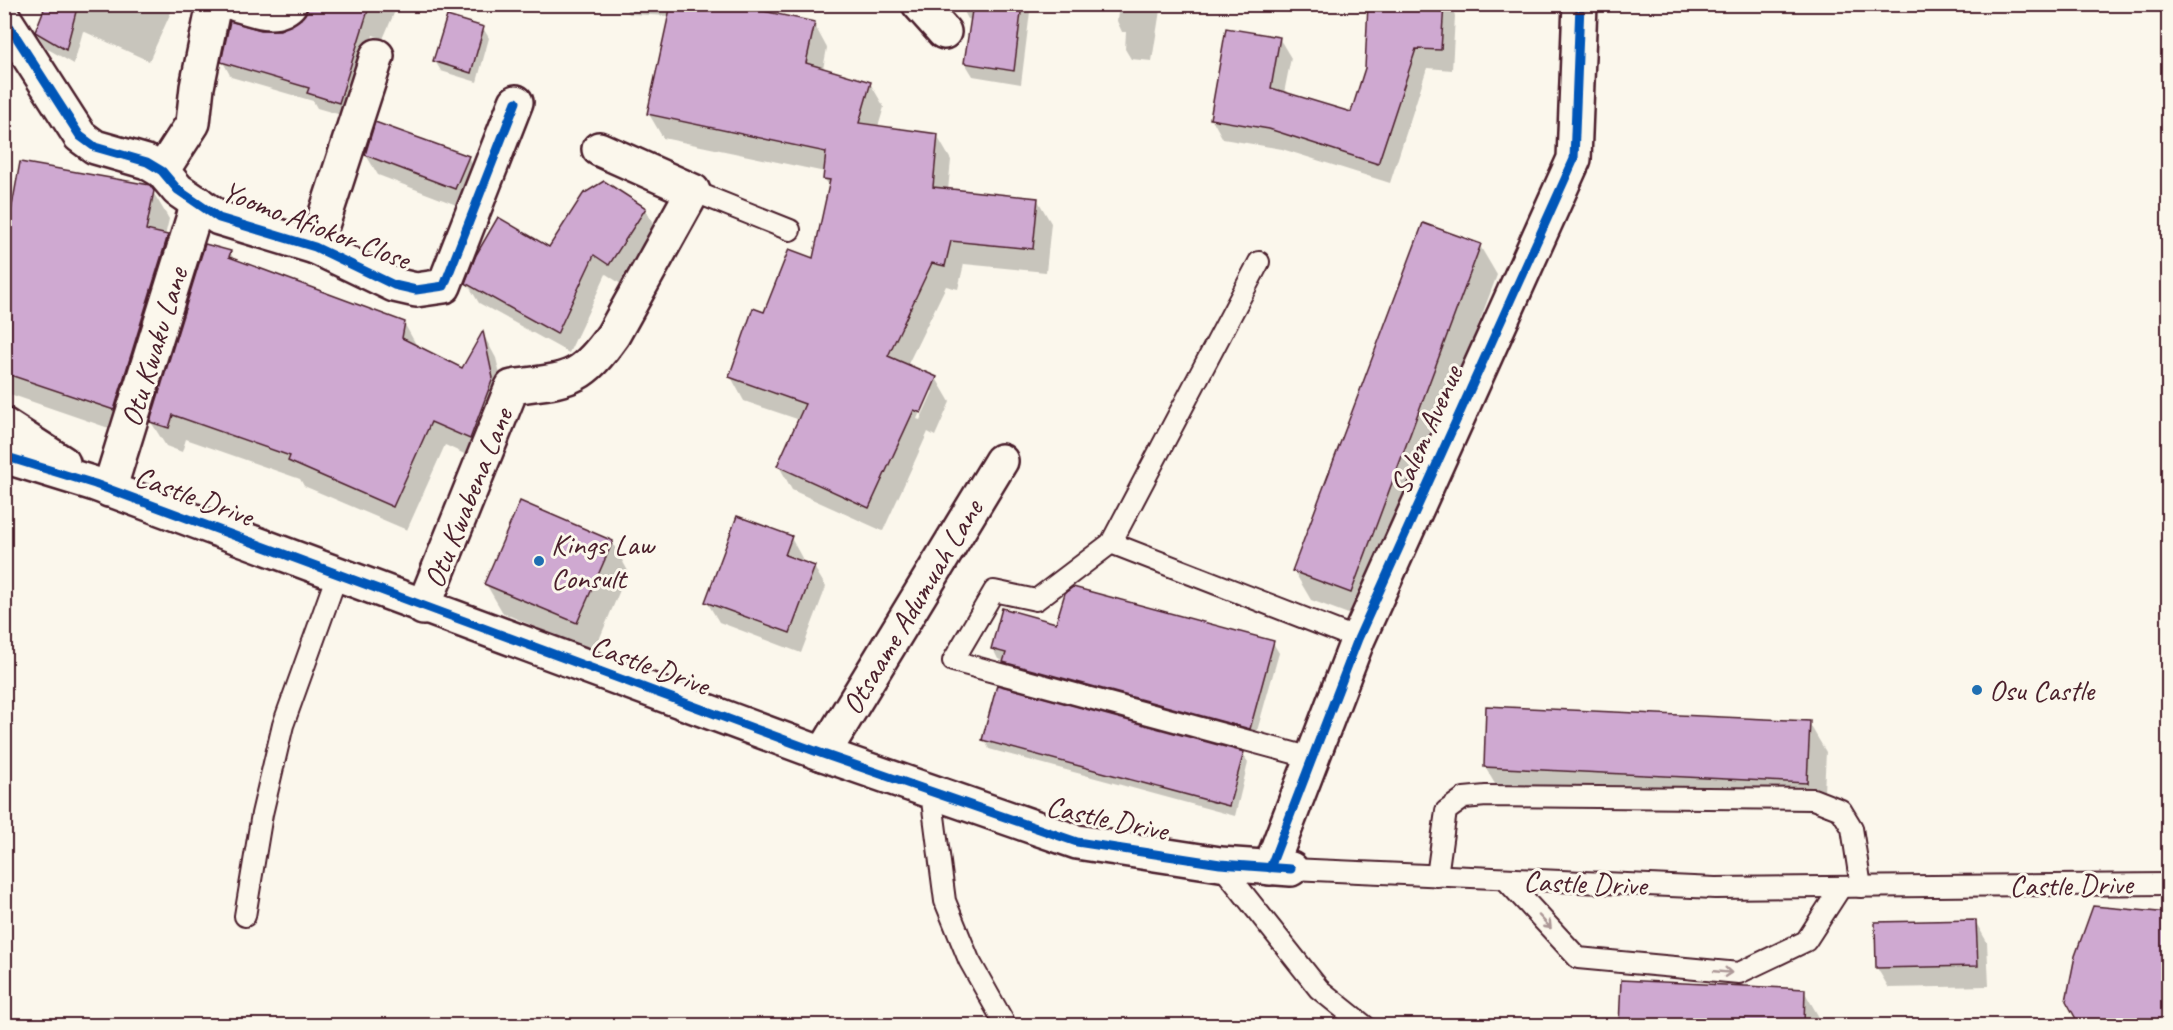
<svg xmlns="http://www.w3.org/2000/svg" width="2173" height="1030" font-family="Caveat,sans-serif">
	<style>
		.shadow { fill: #0003; fill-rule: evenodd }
		.building { fill: #cfa9d1; stroke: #4a1f2b; stroke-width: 1.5 }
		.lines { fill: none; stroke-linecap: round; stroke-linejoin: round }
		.lane-casing { stroke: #4a1f2b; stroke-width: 24 }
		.street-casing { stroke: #4a1f2b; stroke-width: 38 }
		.lane { stroke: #fbf7ec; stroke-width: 20 }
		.street { stroke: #fbf7ec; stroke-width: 33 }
		.cycleway-casing { stroke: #fbf7ec; stroke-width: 13 }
		.cycleway { stroke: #0057b8; stroke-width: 9 }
		.oneway { stroke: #ab9695 }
		.poi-dot { fill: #1f6fb2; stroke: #fbf7ec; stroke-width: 2 }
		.labels { text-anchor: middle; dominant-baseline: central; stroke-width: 6; stroke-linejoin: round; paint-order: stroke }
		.street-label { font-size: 30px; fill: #4a1f2b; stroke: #fbf7ec }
		.poi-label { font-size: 30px; fill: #4a1f2b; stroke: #fbf7ec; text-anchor: start }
	</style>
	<rect width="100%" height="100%" fill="#fbf7ec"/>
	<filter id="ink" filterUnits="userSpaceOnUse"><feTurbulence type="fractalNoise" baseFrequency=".0167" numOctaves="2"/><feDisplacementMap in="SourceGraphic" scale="12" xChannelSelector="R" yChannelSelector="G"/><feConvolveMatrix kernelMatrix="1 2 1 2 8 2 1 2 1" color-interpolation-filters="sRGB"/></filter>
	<g filter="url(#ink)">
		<g class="shadow">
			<path d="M 49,4 L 169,4 L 172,10 L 149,61 L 83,31 L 74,64 L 46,48 L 37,33 Z"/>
			<path d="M 310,4 L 398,4 L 383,39 L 373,35 L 348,117 L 317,108 L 313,101 L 231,77 L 223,62 L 260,31 L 281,31 L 302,20 Z"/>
			<path d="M 623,4 L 723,4 L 814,24 L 827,48 L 823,69 L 870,83 L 884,107 L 878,127 L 937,136 L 951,160 L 948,190 L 1037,199 L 1051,223 L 1046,272 L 964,264 L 958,289 L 946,286 L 907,366 L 936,378 L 950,402 L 935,436 L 928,432 L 883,531 L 792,490 L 779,466 L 800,420 L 744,401 L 731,377 L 765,314 L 814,260 L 830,188 L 825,179 L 825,172 L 663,138 L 649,114 L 670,16 L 629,14 ZM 929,391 L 933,391 L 920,420 L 917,419 Z"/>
			<path d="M 1031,4 L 1021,84 L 973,76 L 965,63 L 972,20 L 968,19 L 960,4 Z"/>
			<path d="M 1119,4 L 1161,4 L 1152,61 L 1131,59 L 1125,49 L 1126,32 L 1122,32 L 1117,21 Z"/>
			<path d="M 1369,4 L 1449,4 L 1455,16 L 1452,70 L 1427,68 L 1390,183 L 1282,149 L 1223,139 L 1212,119 L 1279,38 L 1291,58 L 1284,93 L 1352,114 L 1366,68 Z"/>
			<path d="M 483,28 L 489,38 L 477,82 L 441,71 L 435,61 Z"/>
			<path d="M 4,57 L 12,70 L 4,87 Z"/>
			<path d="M 366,155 L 468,157 L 480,178 L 467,209 L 378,175 Z"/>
			<path d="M 153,192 L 169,219 L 165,236 L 183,263 L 129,435 L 4,392 L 4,229 Z"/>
			<path d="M 645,209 L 657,230 L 621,284 L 606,274 L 569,353 L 479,303 L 467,283 Z"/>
			<path d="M 1480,246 L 1497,275 L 1367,621 L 1311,600 L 1294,571 Z"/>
			<path d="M 230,252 L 235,261 L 404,323 L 418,348 L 463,370 L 483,334 L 496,358 L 507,404 L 484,463 L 445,445 L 407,530 L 304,486 L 300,479 L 186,439 L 182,452 L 166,446 L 151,422 Z"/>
			<path d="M 791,538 L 802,558 L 801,562 L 814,567 L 826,587 L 801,653 L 719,622 L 707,602 Z"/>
			<path d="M 612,542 L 628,571 L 594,652 L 503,613 L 486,584 Z"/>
			<path d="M 1058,625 L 1273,643 L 1279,653 L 1255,738 L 1011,672 L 1005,661 L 998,659 L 993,649 Z"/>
			<path d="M 1809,723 L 1826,752 L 1823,812 L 1502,796 L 1485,767 Z"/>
			<path d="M 984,739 L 1243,753 L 1248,763 L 1235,816 L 989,749 Z"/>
			<path d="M 1975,921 L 1987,942 L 1989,986 L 1889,988 L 1877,968 Z"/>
			<path d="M 1804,991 L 1824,1026 L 1450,1026 L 1450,1019 L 1620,1025 Z"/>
		</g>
		<g class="building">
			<path d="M 46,4 L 78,4 L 66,50 L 35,32 Z"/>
			<path d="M 308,4 L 370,4 L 339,103 L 307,93 L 309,88 L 221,62 L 230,21 L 261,30 L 280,30 L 301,19 Z"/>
			<path d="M 671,4 L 730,4 L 815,22 L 806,63 L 871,82 L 859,123 L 938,134 L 933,187 L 1038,198 L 1033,249 L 951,241 L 945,266 L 932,263 L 888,356 L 937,377 L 921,413 L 914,410 L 869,508 L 777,466 L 805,404 L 729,377 L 753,308 L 764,312 L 789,249 L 813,258 L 830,180 L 823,179 L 826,152 L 647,114 Z"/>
			<path d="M 973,4 L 1022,4 L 1014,71 L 964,63 Z"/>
			<path d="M 1368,4 L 1444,4 L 1441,50 L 1416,49 L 1378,164 L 1269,129 L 1210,119 L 1226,28 L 1280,37 L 1271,88 L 1351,112 L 1365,68 Z"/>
			<path d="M 447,16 L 484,27 L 471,73 L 433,61 Z"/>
			<path d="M 375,122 L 469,156 L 455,189 L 365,155 Z"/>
			<path d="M 20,162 L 150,185 L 154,191 L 146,230 L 168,235 L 114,410 L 4,373 L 4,227 L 8,228 Z"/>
			<path d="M 604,181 L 646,208 L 609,265 L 594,255 L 557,334 L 465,283 L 476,255 L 498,217 L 549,247 L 583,194 Z"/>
			<path d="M 1423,223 L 1481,244 L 1351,593 L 1292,571 Z"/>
			<path d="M 205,244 L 231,251 L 229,257 L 405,322 L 402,338 L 462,368 L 483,331 L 493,378 L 470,439 L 431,422 L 393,507 L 288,461 L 290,456 L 173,415 L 169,428 L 150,422 Z"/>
			<path d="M 520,501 L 613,541 L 577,623 L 484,584 Z"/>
			<path d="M 737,516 L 792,536 L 785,555 L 815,566 L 790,633 L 705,602 Z"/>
			<path d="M 1073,587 L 1274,641 L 1250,729 L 1003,662 L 1006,653 L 991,649 L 1002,608 L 1056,623 L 1065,593 Z"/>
			<path d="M 997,685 L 1244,752 L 1229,806 L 982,740 Z"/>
			<path d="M 1486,706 L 1810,721 L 1807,783 L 1484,767 Z"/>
			<path d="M 2093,906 L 2169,913 L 2169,1026 L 2080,1026 L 2066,1001 L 2075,956 Z"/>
			<path d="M 1976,920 L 1978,966 L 1876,968 L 1875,922 Z"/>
			<path d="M 1621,980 L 1805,989 L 1804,1026 L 1619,1026 Z"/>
		</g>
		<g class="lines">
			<defs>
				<g id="lane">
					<path d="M 693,191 L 790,230"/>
					<path d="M 1259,262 L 1111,543 L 1036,600 L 994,591 L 953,661 L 1312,758"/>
					<path d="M 1111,543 L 1358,639"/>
					<path d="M 931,793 L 945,901 L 969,960 L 1006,1026"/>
					<path d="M 1220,864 L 1319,989 L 1365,1026"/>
					<path d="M 1291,869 L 1715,888 L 2168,884"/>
					<path d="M 1437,876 L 1446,811 L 1464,798 L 1486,796 L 1813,799 L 1841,810 L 1852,828 L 1861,887"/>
					<path d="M 1505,879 L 1578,958 L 1739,973 L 1806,941 L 1841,887"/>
					<path d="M 245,916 L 262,814 L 283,725 L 337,575"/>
				</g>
				<g id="street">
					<path d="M 236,4 C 254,9 275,19 290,4"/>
					<path d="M 919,4 L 944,32"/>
					<path d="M 4,18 L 80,136 L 95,147 L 147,162 L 162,171 L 178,190 L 219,218 L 315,247 L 394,285 L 416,290 L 444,286 L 516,102"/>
					<path d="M 162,171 L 193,123 L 197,87 L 213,9 L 221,4"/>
					<path d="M 315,247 L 377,56"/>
					<path d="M 4,425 L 63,463"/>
					<path d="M 4,456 L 95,484 L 823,754 L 1077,842 L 1220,864 L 1291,869"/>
					<path d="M 109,490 L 198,203"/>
					<path d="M 423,608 L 512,387 C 568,379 579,383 613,335 L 693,191 L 599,149"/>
					<path d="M 823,754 L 1001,461"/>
					<path d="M 1270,868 L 1358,639 L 1574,159 L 1580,4"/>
				</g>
			</defs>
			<use href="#lane" class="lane-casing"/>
			<use href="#street" class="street-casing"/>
			<use href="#lane" class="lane"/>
			<use href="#street" class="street"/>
			<defs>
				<g id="cycleway">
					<path d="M 4,18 L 80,136 L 95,147 L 147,162 L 162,171 L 178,190 L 219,218 L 315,247 L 394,285 L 416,290 L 444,286 L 516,102"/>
					<path d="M 4,456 L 95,484 L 823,754 L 1077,842 L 1220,864 L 1291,869"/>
					<path d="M 1270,868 L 1358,639 L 1574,159 L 1580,4"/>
				</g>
			</defs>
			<use href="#cycleway" class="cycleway-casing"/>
			<use href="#cycleway" class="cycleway"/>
		</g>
		<defs><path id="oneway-shaft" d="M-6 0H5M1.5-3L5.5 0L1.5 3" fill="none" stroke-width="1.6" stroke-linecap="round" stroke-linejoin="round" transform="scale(1.5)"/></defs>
		<g class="oneway">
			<use href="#oneway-shaft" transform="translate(1545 922) rotate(47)"/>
			<use href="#oneway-shaft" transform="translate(1723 972) rotate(5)"/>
		</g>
	</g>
	<g class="poi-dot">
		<circle cx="539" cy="561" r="6"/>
		<circle cx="1977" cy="690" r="6"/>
	</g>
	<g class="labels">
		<g class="street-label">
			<text transform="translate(316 225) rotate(21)">Yoomo Afiokor Close</text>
			<text transform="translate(154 347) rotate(-73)">Otu Kwaku Lane</text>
			<text transform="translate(1426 430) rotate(-66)">Salem Avenue</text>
			<text transform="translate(194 496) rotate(20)">Castle Drive</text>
			<text transform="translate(468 498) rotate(-68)">Otu Kwabena Lane</text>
			<text transform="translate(912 607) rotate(-59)">Otsaame Adumuah Lane</text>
			<text transform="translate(650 665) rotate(20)">Castle Drive</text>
			<text transform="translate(1107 818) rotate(12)">Castle Drive</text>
			<text transform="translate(1585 883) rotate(2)">Castle Drive</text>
			<text transform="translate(2071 885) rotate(-1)">Castle Drive</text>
		</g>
		<g class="poi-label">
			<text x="551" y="544">Kings Law<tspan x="551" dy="34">Consult</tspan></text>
			<text x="1989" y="690">Osu Castle</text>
		</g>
	</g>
	<rect width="2173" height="1030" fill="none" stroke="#fbf7ec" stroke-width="24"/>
	<rect x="12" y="12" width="2149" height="1006" fill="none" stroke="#4a1f2b" stroke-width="2" filter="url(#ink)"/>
</svg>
